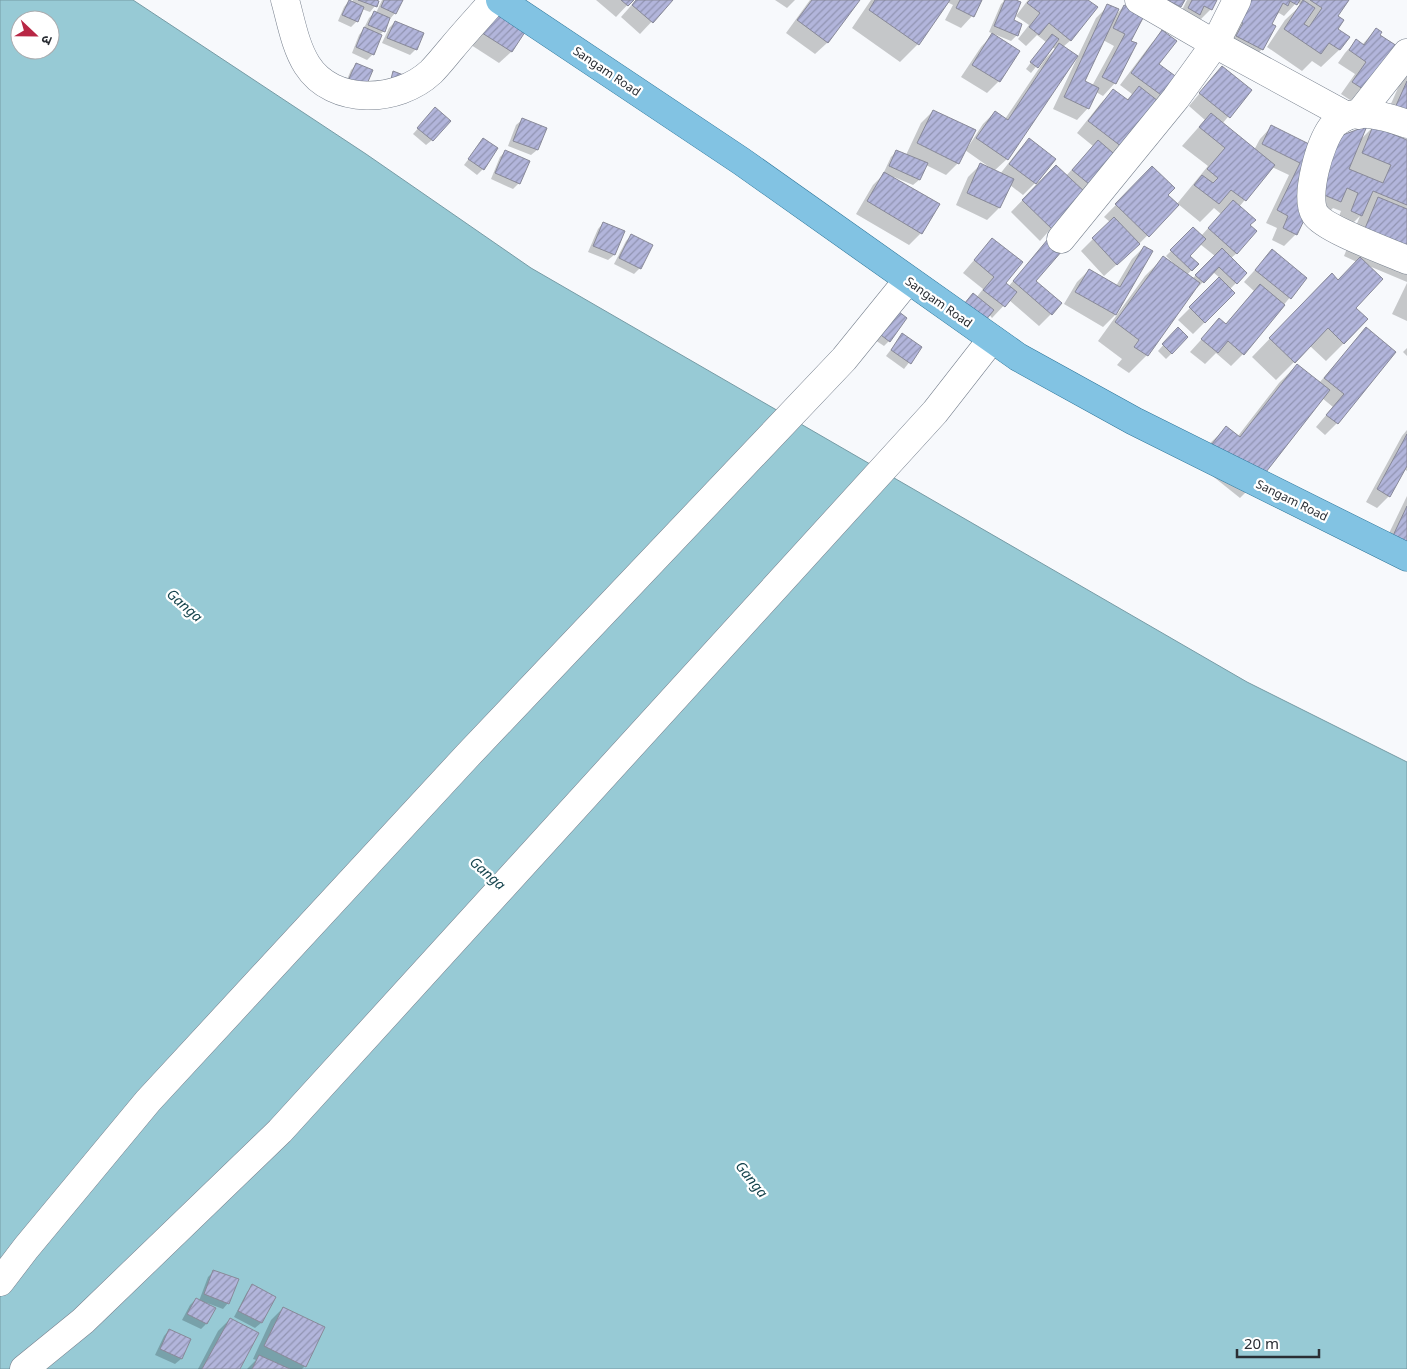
<svg xmlns="http://www.w3.org/2000/svg" width="1407" height="1369" font-family="'Noto Sans','Noto Sans Devanagari',sans-serif">
	<style>
		.water { fill: #97cad5; stroke: #769ba5; fill-rule: evenodd }
		.shadow { fill: #0003; fill-rule: evenodd }
		.building { fill: url(#building-hatch); stroke: #888998 }
		.lines { fill: none; stroke-linecap: round; stroke-linejoin: round }
		.minor-casing { stroke: #78818e; stroke-width: 29 }
		.major-casing { stroke: #2d7599; stroke-width: 29 }
		.minor { stroke: #fff; stroke-width: 28 }
		.major { stroke: #82c3e3; stroke-width: 28 }
		.labels { text-anchor: middle; dominant-baseline: central; stroke-width: 4.5; stroke-linejoin: round; paint-order: stroke }
		.street-label { font-size: 12px; fill: #2a2e34; stroke: #fff }
		.water-label { font-size: 14px; font-style: italic; fill: #17454e; stroke: #fff }
	</style>
	<defs>
		<pattern id="building-hatch" width="6" height="6" patternUnits="userSpaceOnUse" patternTransform="scale(1.25)"><rect width="6" height="6" fill="#b2b5db"/><path d="M-1 1l2-2M0 6l6-6M5 7l2-2" fill="none" stroke="#9194b2"/></pattern>
	</defs>
	<rect width="100%" height="100%" fill="#f7f9fc"/>
	<path class="water" d="M 0,0 L 133,0 L 366,154 L 531,268 L 1247,682 L 1407,762 L 1407,1369 L 0,1369 ZM 20,20 L 50,20 L 50,50 L 20,50 Z"/>
	<g class="shadow">
		<path d="M 353,0 L 372,0 L 375,6 L 370,12 L 362,9 L 357,21 L 351,27 L 338,21 L 344,7 L 349,1 L 352,3 Z"/>
		<path d="M 382,0 L 402,0 L 395,13 L 390,19 L 384,31 L 379,35 L 373,54 L 367,60 L 352,53 L 359,35 L 363,30 L 369,18 L 374,13 L 376,13 Z"/>
		<path d="M 596,0 L 632,0 L 616,17 Z"/>
		<path d="M 636,0 L 672,0 L 640,34 L 621,17 Z"/>
		<path d="M 775,0 L 795,0 L 787,8 Z"/>
		<path d="M 810,0 L 859,0 L 827,43 L 815,54 L 786,33 Z"/>
		<path d="M 871,0 L 980,0 L 972,16 L 961,28 L 945,20 L 953,5 L 947,2 L 918,44 L 900,62 L 852,28 Z"/>
		<path d="M 1003,0 L 1017,0 L 1012,21 L 1017,35 L 1011,41 L 989,32 L 1001,4 L 1004,1 Z"/>
		<path d="M 1028,0 L 1086,0 L 1071,40 L 1063,47 L 1007,159 L 994,171 L 1000,174 L 1018,151 L 1030,139 L 1054,159 L 1035,183 L 1023,195 L 1010,185 L 999,208 L 987,220 L 956,205 L 968,177 L 980,165 L 992,170 L 992,169 L 965,150 L 958,163 L 946,175 L 926,165 L 919,180 L 913,185 L 894,177 L 893,178 L 921,233 L 909,245 L 856,214 L 873,185 L 885,173 L 884,172 L 891,157 L 897,151 L 906,155 L 921,123 L 933,111 L 968,147 L 983,124 L 995,112 L 1005,119 L 1046,58 L 1055,49 L 1052,47 L 1031,73 L 1026,69 L 1046,42 L 1037,35 L 1026,46 L 1018,39 L 1029,25 L 1016,16 Z"/>
		<path d="M 1187,0 L 1216,0 L 1211,9 L 1199,21 L 1177,20 Z"/>
		<path d="M 1239,0 L 1348,0 L 1337,16 L 1336,29 L 1348,37 L 1339,50 L 1321,67 L 1312,61 L 1302,71 L 1267,47 L 1285,20 L 1301,5 L 1297,2 L 1284,16 L 1279,13 L 1274,17 L 1262,49 L 1251,61 L 1225,48 Z"/>
		<path d="M 1108,6 L 1114,17 L 1124,6 L 1130,41 L 1135,44 L 1114,84 L 1103,96 L 1096,92 L 1088,108 L 1077,120 L 1053,109 L 1096,18 ZM 1103,40 L 1114,46 L 1092,86 L 1083,82 Z"/>
		<path d="M 395,22 L 416,49 L 410,55 L 382,43 L 389,28 Z"/>
		<path d="M 480,24 L 523,33 L 511,52 L 499,63 L 468,43 Z"/>
		<path d="M 1376,29 L 1379,35 L 1395,46 L 1353,102 L 1341,94 L 1355,74 L 1338,63 L 1345,53 L 1356,41 L 1362,45 Z"/>
		<path d="M 1162,32 L 1157,64 L 1180,82 L 1040,241 L 1011,212 L 1044,178 L 1066,176 L 1093,146 L 1077,133 L 1101,103 L 1113,91 L 1126,101 L 1132,94 L 1120,85 L 1151,44 Z"/>
		<path d="M 992,35 L 1018,51 L 999,81 L 987,93 L 961,77 L 981,47 Z"/>
		<path d="M 356,65 L 371,71 L 343,89 L 351,70 Z"/>
		<path d="M 1222,67 L 1250,90 L 1222,124 L 1254,150 L 1260,139 L 1271,127 L 1315,149 L 1359,141 L 1373,127 L 1407,141 L 1407,282 L 1369,266 L 1344,343 L 1326,361 L 1310,346 L 1276,380 L 1252,357 L 1314,293 L 1338,281 L 1357,262 L 1344,256 L 1360,216 L 1343,233 L 1334,229 L 1341,211 L 1333,208 L 1322,219 L 1306,212 L 1296,234 L 1284,246 L 1272,240 L 1277,228 L 1266,223 L 1289,175 L 1272,167 L 1239,207 L 1249,226 L 1237,253 L 1231,258 L 1246,273 L 1230,289 L 1234,293 L 1193,334 L 1178,320 L 1220,278 L 1213,272 L 1197,288 L 1196,287 L 1147,355 L 1129,373 L 1117,365 L 1122,359 L 1098,341 L 1145,276 L 1163,258 L 1173,263 L 1166,256 L 1193,229 L 1201,236 L 1221,214 L 1214,208 L 1200,222 L 1178,204 L 1136,247 L 1104,276 L 1081,251 L 1110,222 L 1104,217 L 1152,168 L 1166,195 L 1176,205 L 1208,166 L 1182,146 L 1205,120 L 1189,106 ZM 1200,244 L 1215,256 L 1192,279 L 1187,275 L 1197,264 L 1188,256 Z"/>
		<path d="M 1407,76 L 1407,133 L 1383,122 L 1401,81 Z"/>
		<path d="M 430,115 L 432,140 L 426,145 L 413,134 Z"/>
		<path d="M 522,120 L 545,128 L 537,150 L 531,155 L 508,146 L 516,125 Z"/>
		<path d="M 483,140 L 483,169 L 477,175 L 464,165 Z"/>
		<path d="M 505,152 L 519,183 L 513,189 L 491,179 L 500,157 Z"/>
		<path d="M 603,223 L 623,232 L 614,255 L 608,260 L 588,252 L 598,229 Z"/>
		<path d="M 631,236 L 651,246 L 640,268 L 634,274 L 614,264 L 626,241 Z"/>
		<path d="M 992,239 L 1004,284 L 1008,287 L 1037,253 L 1035,281 L 1051,314 L 1039,326 L 1009,300 L 992,318 L 976,298 L 983,289 L 963,273 Z"/>
		<path d="M 1144,247 L 1151,251 L 1115,315 L 1103,327 L 1064,304 L 1077,282 L 1089,270 L 1116,286 L 1132,259 Z"/>
		<path d="M 1272,251 L 1306,278 L 1243,354 L 1231,366 L 1216,353 L 1205,364 L 1190,352 L 1219,320 L 1225,325 L 1254,291 L 1244,282 Z"/>
		<path d="M 1407,283 L 1407,321 L 1392,314 Z"/>
		<path d="M 888,316 L 889,341 L 884,346 L 872,338 Z"/>
		<path d="M 1366,329 L 1337,423 L 1325,435 L 1316,427 L 1333,407 L 1322,398 L 1258,480 L 1240,498 L 1195,462 L 1208,445 L 1226,428 L 1238,436 L 1279,383 L 1297,365 L 1319,383 Z"/>
		<path d="M 902,335 L 920,348 L 904,369 L 886,356 Z"/>
		<path d="M 1172,335 L 1172,353 L 1166,359 L 1158,351 Z"/>
		<path d="M 1407,348 L 1407,356 L 1403,352 Z"/>
		<path d="M 1407,430 L 1407,471 L 1404,469 L 1389,496 L 1377,508 L 1366,502 L 1402,436 Z"/>
		<path d="M 1407,496 L 1407,555 L 1379,554 Z"/>
		<path d="M 214,1271 L 228,1303 L 223,1309 L 207,1303 L 206,1304 L 214,1308 L 206,1324 L 201,1329 L 182,1320 L 190,1305 L 196,1299 L 199,1301 L 208,1277 Z"/>
		<path d="M 253,1286 L 274,1297 L 261,1323 L 255,1328 L 234,1317 L 247,1292 Z"/>
		<path d="M 283,1308 L 305,1366 L 302,1369 L 247,1369 L 256,1360 L 253,1359 L 271,1320 Z"/>
		<path d="M 230,1319 L 239,1369 L 198,1369 L 218,1331 Z"/>
		<path d="M 169,1330 L 189,1340 L 181,1359 L 175,1364 L 155,1355 L 164,1336 Z"/>
	</g>
	<g class="building">
		<path d="M 349,0 L 364,7 L 358,22 L 342,15 Z"/>
		<path d="M 358,0 L 376,0 L 379,1 L 377,7 Z"/>
		<path d="M 384,0 L 403,0 L 396,14 L 381,7 Z"/>
		<path d="M 621,0 L 634,0 L 628,6 Z"/>
		<path d="M 636,0 L 673,0 L 653,23 L 632,5 Z"/>
		<path d="M 812,0 L 860,0 L 828,43 L 797,20 Z"/>
		<path d="M 875,0 L 950,0 L 919,45 L 869,10 Z"/>
		<path d="M 960,0 L 982,0 L 974,17 L 956,8 Z"/>
		<path d="M 1005,0 L 1016,0 L 1021,2 L 1014,20 L 1022,24 L 1018,36 L 994,26 Z"/>
		<path d="M 1030,0 L 1088,0 L 1098,7 L 1071,41 L 1049,23 L 1039,35 L 1029,27 L 1040,13 L 1027,3 Z"/>
		<path d="M 1167,0 L 1185,0 L 1181,7 Z"/>
		<path d="M 1192,0 L 1217,0 L 1212,10 L 1204,6 L 1200,15 L 1188,8 Z"/>
		<path d="M 1242,0 L 1300,0 L 1297,5 L 1290,1 L 1288,6 L 1283,3 L 1272,24 L 1276,26 L 1263,50 L 1236,36 L 1243,23 L 1237,20 Z"/>
		<path d="M 1303,0 L 1315,8 L 1304,24 L 1309,27 L 1322,8 L 1310,0 L 1349,0 L 1338,16 L 1344,20 L 1338,29 L 1350,37 L 1340,50 L 1329,43 L 1321,54 L 1284,29 Z"/>
		<path d="M 1107,4 L 1119,9 L 1085,81 L 1099,88 L 1089,109 L 1064,97 Z"/>
		<path d="M 1124,5 L 1144,16 L 1131,41 L 1137,43 L 1116,84 L 1102,77 L 1125,34 L 1113,28 Z"/>
		<path d="M 374,11 L 390,18 L 385,32 L 368,25 Z"/>
		<path d="M 492,11 L 525,32 L 512,52 L 479,31 Z"/>
		<path d="M 395,21 L 424,33 L 417,50 L 387,38 Z"/>
		<path d="M 364,27 L 382,35 L 374,55 L 356,47 Z"/>
		<path d="M 1376,28 L 1382,32 L 1380,35 L 1397,46 L 1366,91 L 1352,82 L 1366,62 L 1349,50 L 1356,39 L 1364,45 Z"/>
		<path d="M 1162,30 L 1177,41 L 1159,64 L 1182,81 L 1168,100 L 1131,73 Z"/>
		<path d="M 992,33 L 1020,51 L 1000,82 L 972,65 Z"/>
		<path d="M 1052,34 L 1059,39 L 1038,68 L 1030,62 Z"/>
		<path d="M 1059,43 L 1078,56 L 1008,160 L 976,138 L 995,111 L 1008,120 Z"/>
		<path d="M 356,63 L 373,70 L 367,84 L 347,83 Z"/>
		<path d="M 1222,66 L 1252,90 L 1230,118 L 1199,93 Z"/>
		<path d="M 393,71 L 406,76 L 391,79 Z"/>
		<path d="M 1407,81 L 1407,116 L 1394,110 Z"/>
		<path d="M 1139,86 L 1158,101 L 1122,147 L 1088,121 L 1113,89 L 1128,100 Z"/>
		<path d="M 435,107 L 451,121 L 433,141 L 417,128 Z"/>
		<path d="M 933,110 L 976,130 L 959,164 L 917,143 Z"/>
		<path d="M 1211,113 L 1275,165 L 1246,201 L 1231,190 L 1219,204 L 1194,185 L 1202,175 L 1213,183 L 1218,178 L 1207,169 L 1225,148 L 1199,127 Z"/>
		<path d="M 522,118 L 547,128 L 538,150 L 513,141 Z"/>
		<path d="M 1271,125 L 1317,148 L 1307,214 L 1297,235 L 1283,228 L 1288,216 L 1277,210 L 1300,163 L 1262,144 Z"/>
		<path d="M 1367,126 L 1349,169 L 1383,183 L 1391,165 L 1362,153 L 1373,126 L 1407,140 L 1407,205 L 1373,191 L 1362,216 L 1351,211 L 1358,193 L 1347,188 L 1341,202 L 1317,192 L 1340,136 Z"/>
		<path d="M 483,138 L 498,148 L 484,170 L 468,159 Z"/>
		<path d="M 1029,138 L 1056,159 L 1036,184 L 1009,164 Z"/>
		<path d="M 1098,140 L 1120,159 L 1095,189 L 1072,170 Z"/>
		<path d="M 505,150 L 530,161 L 520,184 L 495,173 Z"/>
		<path d="M 896,150 L 928,163 L 920,180 L 889,166 Z"/>
		<path d="M 980,163 L 1014,179 L 1000,208 L 967,193 Z"/>
		<path d="M 1056,165 L 1087,194 L 1053,230 L 1022,200 Z"/>
		<path d="M 1152,166 L 1175,188 L 1168,195 L 1179,205 L 1149,237 L 1115,204 Z"/>
		<path d="M 884,172 L 940,204 L 922,234 L 867,201 Z"/>
		<path d="M 1378,197 L 1407,209 L 1407,257 L 1361,238 Z"/>
		<path d="M 1233,200 L 1256,220 L 1250,225 L 1257,231 L 1237,254 L 1208,228 Z"/>
		<path d="M 1114,217 L 1140,244 L 1117,265 L 1092,238 Z"/>
		<path d="M 603,222 L 625,231 L 615,255 L 593,246 Z"/>
		<path d="M 1193,227 L 1206,239 L 1190,256 L 1199,264 L 1192,271 L 1170,250 Z"/>
		<path d="M 631,234 L 653,245 L 641,269 L 619,258 Z"/>
		<path d="M 992,238 L 1023,262 L 1006,283 L 1017,292 L 1005,307 L 983,290 L 994,277 L 974,260 Z"/>
		<path d="M 1048,239 L 1062,251 L 1036,281 L 1062,303 L 1052,315 L 1013,281 Z"/>
		<path d="M 1144,246 L 1153,251 L 1116,315 L 1075,292 L 1089,269 L 1120,287 Z"/>
		<path d="M 1222,248 L 1247,273 L 1237,284 L 1219,267 L 1204,283 L 1195,275 Z"/>
		<path d="M 1272,249 L 1307,278 L 1291,299 L 1255,270 Z"/>
		<path d="M 1163,256 L 1200,283 L 1148,356 L 1134,347 L 1139,340 L 1115,322 Z"/>
		<path d="M 1360,257 L 1383,279 L 1356,308 L 1368,319 L 1344,344 L 1328,328 L 1295,363 L 1269,338 L 1332,273 L 1338,280 Z"/>
		<path d="M 1219,277 L 1235,293 L 1205,323 L 1189,307 Z"/>
		<path d="M 1260,284 L 1285,305 L 1244,355 L 1228,341 L 1218,353 L 1201,339 L 1219,318 L 1226,324 Z"/>
		<path d="M 973,293 L 994,310 L 981,326 L 960,309 Z"/>
		<path d="M 894,308 L 907,318 L 890,342 L 877,332 Z"/>
		<path d="M 1178,327 L 1188,337 L 1172,354 L 1162,344 Z"/>
		<path d="M 1366,327 L 1396,352 L 1338,424 L 1326,415 L 1344,394 L 1324,378 Z"/>
		<path d="M 902,333 L 922,347 L 911,364 L 891,350 Z"/>
		<path d="M 1297,364 L 1330,390 L 1259,481 L 1212,444 L 1226,426 L 1240,437 Z"/>
		<path d="M 1407,434 L 1407,466 L 1390,497 L 1377,489 Z"/>
		<path d="M 1407,506 L 1407,550 L 1390,542 Z"/>
		<path d="M 213,1270 L 239,1279 L 229,1304 L 204,1294 Z"/>
		<path d="M 252,1284 L 276,1297 L 262,1323 L 238,1311 Z"/>
		<path d="M 196,1298 L 216,1308 L 207,1324 L 187,1314 Z"/>
		<path d="M 283,1307 L 325,1327 L 306,1367 L 264,1346 Z"/>
		<path d="M 230,1318 L 259,1333 L 240,1369 L 202,1369 Z"/>
		<path d="M 169,1329 L 191,1339 L 182,1359 L 160,1349 Z"/>
		<path d="M 259,1355 L 290,1369 L 252,1369 Z"/>
	</g>
	<g class="lines">
		<defs>
			<g id="minor">
				<path d="M 285,0 C 291,21 295,46 307,65 C 333,106 398,103 431,72 C 438,65 445,56 451,49 C 465,32 480,16 494,0"/>
				<path d="M 1139,0 L 1215,44 L 1347,116"/>
				<path d="M 1358,115 L 1407,53"/>
				<path d="M 1407,124 C 1391,118 1364,110 1347,116 C 1343,118 1334,123 1332,127 C 1320,143 1304,197 1315,214 C 1324,229 1389,252 1407,260"/>
				<path d="M 1061,239 L 1176,98 L 1215,44 L 1237,0"/>
				<path d="M 0,1282 L 26,1248 L 148,1101 L 468,755 L 844,359 L 908,280"/>
				<path d="M 24,1369 L 83,1321 L 280,1131 L 935,412 L 992,339"/>
			</g>
			<path id="major" d="M 500,0 L 741,161 L 1018,357 L 1134,421 L 1407,557"/>
		</defs>
		<use href="#minor" class="minor-casing"/>
		<use href="#major" class="major-casing"/>
		<use href="#minor" class="minor"/>
		<use href="#major" class="major"/>
	</g>
	<g class="labels">
		<g class="street-label">
			<text transform="translate(607 71) rotate(34)">Sangam Road</text>
			<text transform="translate(939 302) rotate(35)">Sangam Road</text>
			<text transform="translate(1292 500) rotate(26)">Sangam Road</text>
		</g>
		<g class="water-label">
			<text transform="translate(185 605) rotate(41)">Ganga</text>
			<text transform="translate(488 873) rotate(41)">Ganga</text>
			<text transform="translate(752 1179) rotate(51)">Ganga</text>
		</g>
	</g>
	<g transform="translate(35 35) rotate(112)"><circle r="24" fill="#ffffff" stroke="#aaabae"/>
	<path d="M0-4L9 19L0 12L-9 19Z" fill="#b82745"/>
	<text y="-8" font-size="14" font-weight="bold" text-anchor="middle" fill="#2a2e34">उ</text>
	</g>
	<path d="M1237 1349v8h82v-8" fill="none" stroke="#2a2e34" stroke-width="2.5"/>
	<text x="1244" y="1349" font-size="15" fill="#2a2e34" stroke="#ffffff" stroke-width="4" paint-order="stroke">20 m</text>
</svg>
